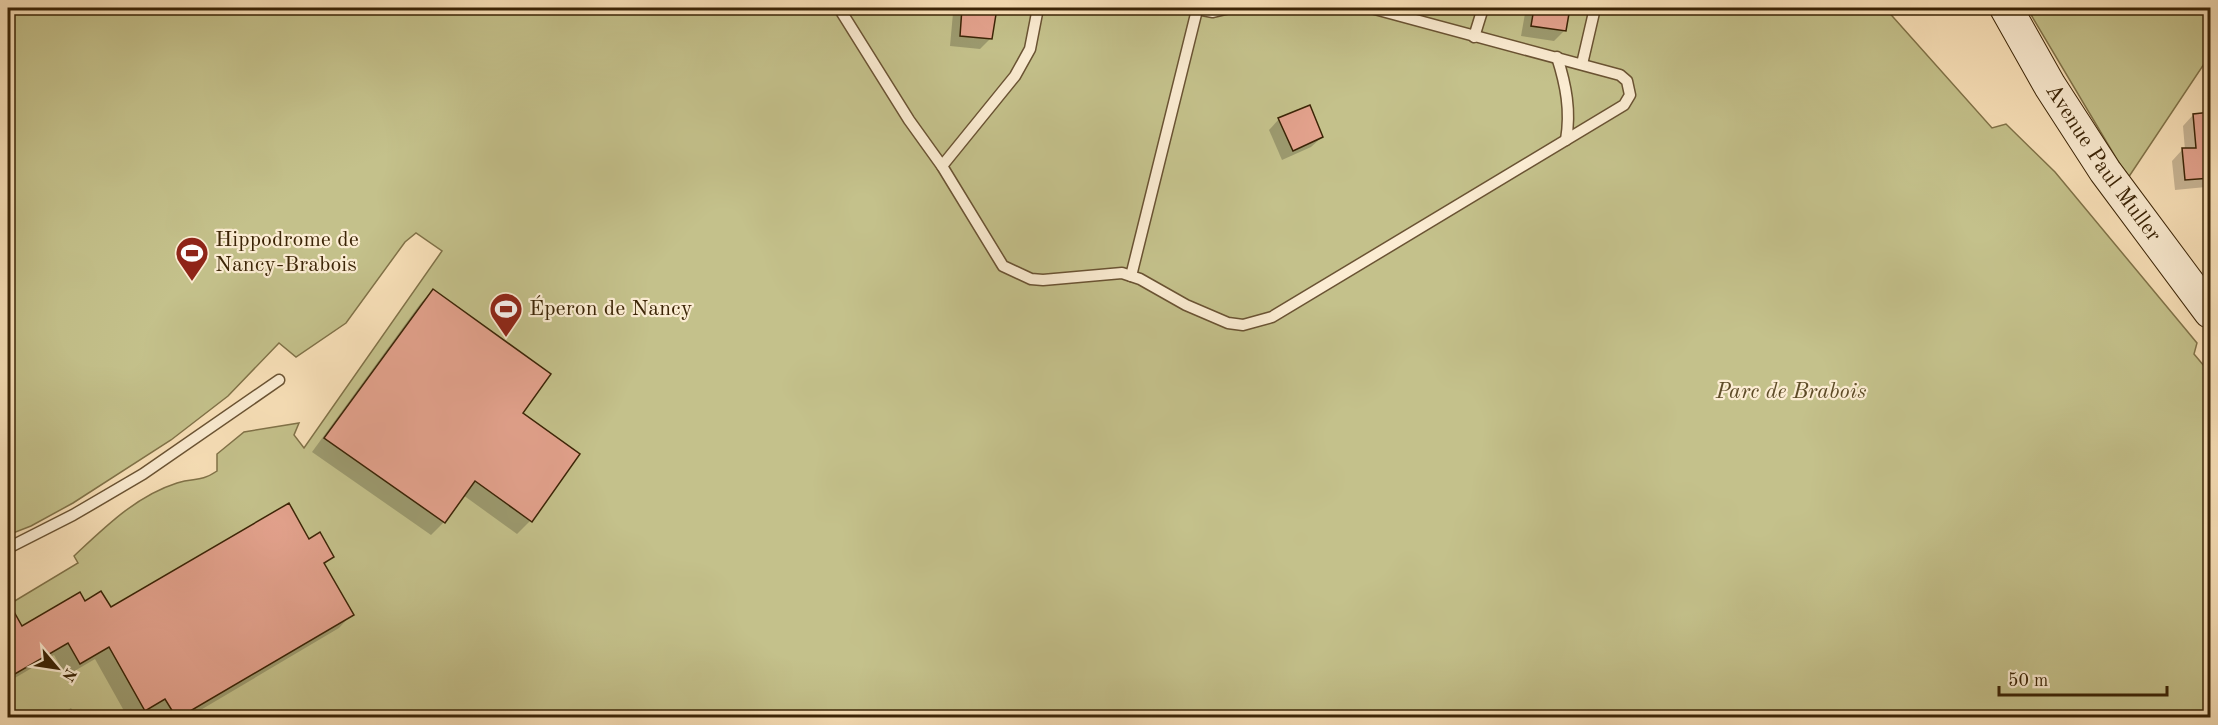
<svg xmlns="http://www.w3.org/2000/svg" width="2218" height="725" font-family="'Old Standard TT',serif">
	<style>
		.green { fill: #c4c18b; stroke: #807248; stroke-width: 1.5 }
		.shadow { fill: #0003 }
		.building { fill: #e3a28d; stroke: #3b2406; stroke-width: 1.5 }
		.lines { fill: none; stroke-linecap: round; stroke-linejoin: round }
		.lane-casing { stroke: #6a5333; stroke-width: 13 }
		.secondary-casing { stroke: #3b2406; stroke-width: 34 }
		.lane { stroke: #fbecd2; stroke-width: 10 }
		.secondary { stroke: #fbecd2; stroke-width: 32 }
		.labels { text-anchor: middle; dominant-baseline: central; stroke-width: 4.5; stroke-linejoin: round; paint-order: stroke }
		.street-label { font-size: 22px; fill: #3b2406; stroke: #fbecd2 }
		.poi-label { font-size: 22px; fill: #3b2406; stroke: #fbecd2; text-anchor: start }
		.park-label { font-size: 22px; font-style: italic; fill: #5d4b27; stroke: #fbecd2 }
	</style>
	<rect width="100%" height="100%" fill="#f9e1b9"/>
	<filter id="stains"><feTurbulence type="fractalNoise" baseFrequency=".00333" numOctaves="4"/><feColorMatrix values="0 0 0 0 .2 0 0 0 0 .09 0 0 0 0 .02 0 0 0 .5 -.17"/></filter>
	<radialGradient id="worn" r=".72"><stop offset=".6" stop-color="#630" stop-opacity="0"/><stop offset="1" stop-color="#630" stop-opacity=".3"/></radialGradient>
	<g class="green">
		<path d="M 8,8 L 1885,8 L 1992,128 L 2006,124 L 2055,172 L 2197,343 L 2194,354 L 2210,373 L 2210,717 L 8,717 L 8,605 L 78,563 L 74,556 C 105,527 136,496 177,483 C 195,477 199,483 217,471 L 217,454 L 244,432 L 299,423 L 294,435 L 304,448 L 442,251 L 416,233 L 405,242 L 346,323 L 296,357 L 279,343 L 228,396 L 171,440 L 73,503 L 31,526 L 8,535 Z"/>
		<path d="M 2027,8 L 2210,8 L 2210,55 L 2128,178 Z"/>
	</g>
	<g class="shadow">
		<path d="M 959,8 L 995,8 L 991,38 L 980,49 L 950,46 L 953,13 Z"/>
		<path d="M 1526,8 L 1568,8 L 1565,30 L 1554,41 L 1521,36 Z"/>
		<path d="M 2210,114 L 2210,183 L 2206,187 L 2175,190 L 2172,161 L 2182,150 L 2185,150 L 2183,126 L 2193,115 Z"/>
		<path d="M 1279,119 L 1322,137 L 1311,147 L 1282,160 L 1269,130 Z"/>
		<path d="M 433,290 L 521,413 L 530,521 L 517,534 L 463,495 L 444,522 L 431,535 L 312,452 L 420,304 Z"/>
		<path d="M 308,541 L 332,557 L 323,566 L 352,614 L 339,628 L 187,718 L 155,718 L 151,712 L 141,718 L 128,718 L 95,659 L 66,676 L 54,655 L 8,682 L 9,606 L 22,628 L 84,603 L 110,609 Z"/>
		<path d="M 71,708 L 77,718 L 56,718 Z"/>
		<path d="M 46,711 L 49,718 L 35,718 Z"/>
	</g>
	<g class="building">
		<path d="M 962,8 L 997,8 L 992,39 L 960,36 Z"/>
		<path d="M 1534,8 L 1570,8 L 1566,31 L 1531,26 Z"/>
		<path d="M 1310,105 L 1323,137 L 1293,151 L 1278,118 Z"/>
		<path d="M 2211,112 L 2211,178 L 2185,180 L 2182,148 L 2196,148 L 2193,114 Z"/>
		<path d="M 433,289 L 551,374 L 523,413 L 580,454 L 532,522 L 475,481 L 445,523 L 324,438 Z"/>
		<path d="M 289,503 L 309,539 L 320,532 L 334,557 L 324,563 L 354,615 L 180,717 L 176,717 L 165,699 L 145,711 L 109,647 L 80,664 L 68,643 L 8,678 L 8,601 L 22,626 L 80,592 L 85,601 L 101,591 L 111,607 Z"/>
	</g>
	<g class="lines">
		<defs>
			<g id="lane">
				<path d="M 839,8 L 909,120 L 942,166 L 1003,266 L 1031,279 L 1043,280 L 1122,273 L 1140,279 L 1186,305 L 1228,323 L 1243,325 L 1272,317 L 1624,105 L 1630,95 L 1627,81 L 1620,75 L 1371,8"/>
				<path d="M 1192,8 L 1213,12 L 1230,8"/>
				<path d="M 1474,37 L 1483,8"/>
				<path d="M 1557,57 C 1566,85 1571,111 1566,140"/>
				<path d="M 1582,64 L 1595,8"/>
				<path d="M 942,166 L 1015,76 L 1030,49 L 1038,8"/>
				<path d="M 1131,276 L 1197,10"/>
				<path d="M 8,548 L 73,515 L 143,474 L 279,380"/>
			</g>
			<g id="secondary">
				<path id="s1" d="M 2006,8 L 2050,86 L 2105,171 L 2210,312"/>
			</g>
		</defs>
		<use href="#lane" class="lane-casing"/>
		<use href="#secondary" class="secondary-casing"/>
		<use href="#lane" class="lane"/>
		<use href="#secondary" class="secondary"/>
	</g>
	<defs>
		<symbol id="stadium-pin" viewBox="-11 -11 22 30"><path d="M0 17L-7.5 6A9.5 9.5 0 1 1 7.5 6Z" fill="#8f2418" stroke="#fbecd2"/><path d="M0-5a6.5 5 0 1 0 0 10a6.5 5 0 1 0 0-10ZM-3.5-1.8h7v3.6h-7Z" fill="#fff"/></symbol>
	</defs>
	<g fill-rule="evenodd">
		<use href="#stadium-pin" x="173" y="234" width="38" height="52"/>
		<use href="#stadium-pin" x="487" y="290" width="38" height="52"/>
	</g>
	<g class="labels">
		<g class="street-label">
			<text stroke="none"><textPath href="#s1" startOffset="183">Avenue Paul Muller</textPath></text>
		</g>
		<g class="poi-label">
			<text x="215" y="240">Hippodrome de<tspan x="215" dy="25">Nancy-Brabois</tspan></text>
			<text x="529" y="309">Éperon de Nancy</text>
		</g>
		<g class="park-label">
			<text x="1791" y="392">Parc de Brabois</text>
		</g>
	</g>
	<rect width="2218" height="725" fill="none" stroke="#f9e1b9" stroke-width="30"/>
	<rect x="9" y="9" width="2200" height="707" fill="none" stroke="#3b2406" stroke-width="3"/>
	<rect x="15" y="15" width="2188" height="695" fill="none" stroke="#3b2406" stroke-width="1.5"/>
	<g transform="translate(57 668) rotate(119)" stroke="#fbecd2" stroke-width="4.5" paint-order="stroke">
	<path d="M0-4.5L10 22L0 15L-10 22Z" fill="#3b2406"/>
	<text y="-9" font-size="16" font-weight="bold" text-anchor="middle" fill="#3b2406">N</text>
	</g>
	<path d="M1999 686v9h168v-9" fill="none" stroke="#3b2406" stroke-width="3"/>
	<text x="2008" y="686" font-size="18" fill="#3b2406" stroke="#fbecd2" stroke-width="4.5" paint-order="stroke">50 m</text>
	<rect width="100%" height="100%" filter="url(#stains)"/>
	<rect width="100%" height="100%" fill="url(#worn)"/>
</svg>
